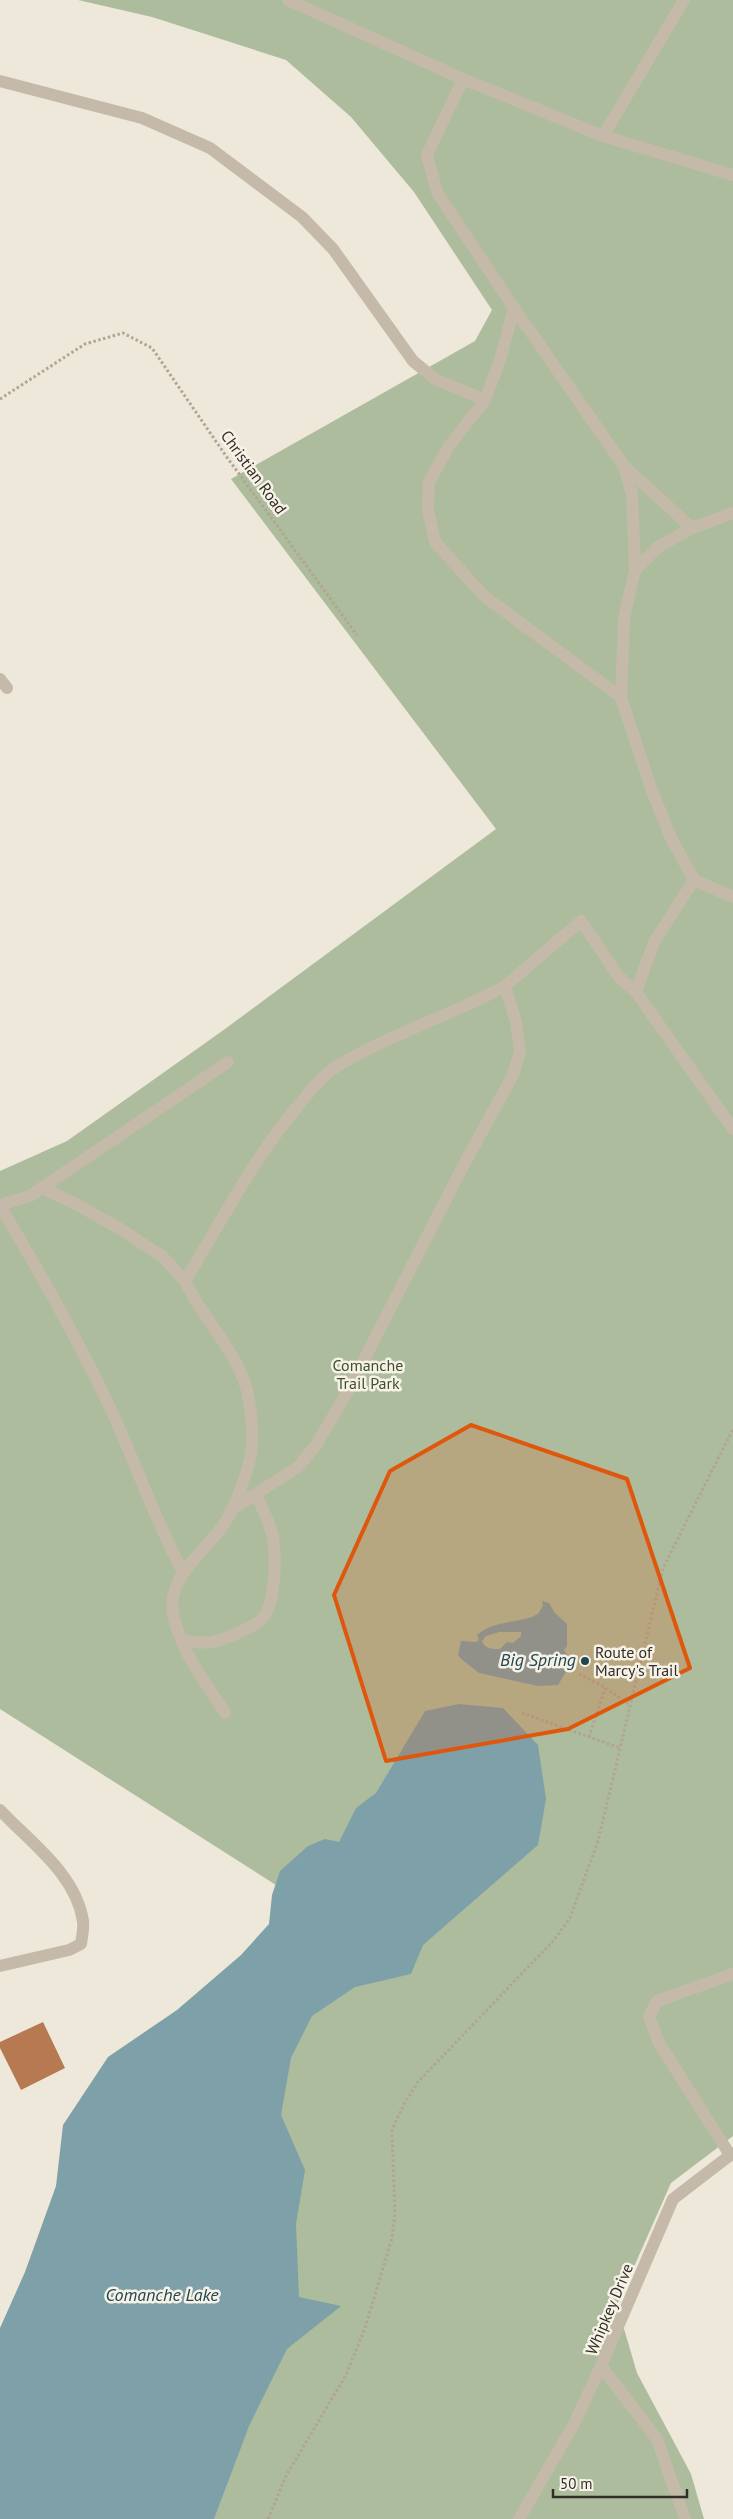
<svg xmlns="http://www.w3.org/2000/svg" width="733" height="2519" font-family="'PT Sans',sans-serif">
	<style>
		.green { fill: #adbc9d }
		.water { fill: #7ea0a8; fill-rule: evenodd }
		.building { fill: #b77951 }
		.lines { fill: none; stroke-linecap: round; stroke-linejoin: round }
		.path { stroke: #b1a493; stroke-width: 3; stroke-dasharray: 2.5 2.5; stroke-linecap: butt }
		.minor { stroke: #c5baa9; stroke-width: 12 }
		.marked { fill: #df570d; fill-opacity: 0.2; stroke: #df570d; stroke-width: 4; stroke-linejoin: round }
		.poi-dot { fill: #22464f; stroke: #f7f2e7; stroke-width: 2 }
		.labels { text-anchor: middle; dominant-baseline: central; stroke-width: 5; stroke-linejoin: round; paint-order: stroke }
		.street-label { font-size: 16px; fill: #332d28; stroke: #f7f2e7 }
		.park-label { font-size: 16px; fill: #3e4e2f; stroke: #f7f2e7 }
		.poi-label { font-size: 16px; fill: #332d28; stroke: #f7f2e7; text-anchor: start }
		.water-label { font-size: 18px; font-style: italic; fill: #22464f; stroke: #f7f2e7 }
	</style>
	<rect width="100%" height="100%" fill="#eee8db"/>
	<path class="green" d="M 78,0 L 733,0 L 733,2136 L 671,2183 L 617,2305 L 637,2373 L 691,2474 L 704,2519 L 190,2519 L 255,2075 L 315,1910 L 0,1709 L 0,1171 L 67,1141 L 225,1029 L 496,829 L 231,479 L 475,341 L 492,310 L 414,192 L 351,117 L 286,60 L 152,17 Z"/>
	<g class="water">
		<path d="M 542,1601 L 549,1603 L 555,1613 L 567,1624 L 567,1646 L 564,1650 L 570,1659 L 567,1661 L 567,1670 L 558,1685 L 538,1686 L 479,1673 L 461,1659 L 458,1655 L 461,1641 L 476,1642 L 479,1640 L 477,1635 C 493,1620 517,1624 536,1615 C 540,1613 540,1609 543,1606 ZM 499,1632 L 521,1632 L 521,1636 L 513,1643 L 507,1642 L 500,1649 C 492,1649 485,1649 482,1641 L 486,1636 Z"/>
		<path d="M 459,1704 L 503,1708 L 538,1745 L 546,1799 L 538,1845 L 423,1945 L 411,1974 L 355,1987 L 312,2016 L 291,2058 L 281,2115 L 305,2170 L 296,2224 L 299,2297 L 341,2306 L 287,2349 L 249,2426 L 214,2519 L 0,2519 L 0,2328 L 25,2272 L 56,2186 L 63,2125 L 108,2057 L 177,2010 L 241,1955 L 269,1924 L 272,1895 L 280,1871 L 308,1846 L 325,1839 L 339,1842 L 356,1808 L 376,1793 L 425,1711 Z"/>
	</g>
	<path class="building" d="M 43,2022 L 65,2068 L 21,2090 L 0,2048 L 0,2042 Z"/>
	<g class="lines">
		<g class="path">
			<path d="M 0,399 L 85,344 L 123,333 L 152,348 L 226,456 L 357,635"/>
			<path d="M 579,1674 L 601,1685 L 630,1705"/>
			<path d="M 522,1713 L 620,1748"/>
			<path d="M 589,1737 L 605,1688"/>
			<path d="M 268,2519 L 286,2476 L 346,2375 L 365,2328 L 392,2238 L 395,2213 L 392,2130 L 404,2104 L 418,2082 L 554,1940 L 570,1918 L 598,1841 L 663,1568 L 733,1429"/>
		</g>
		<g class="minor">
			<path d="M 288,0 L 463,79 L 603,136 L 733,175"/>
			<path d="M 463,79 L 427,155 L 437,192 L 514,308 L 624,466 L 692,528 L 658,547 L 635,570 L 624,618 L 621,697"/>
			<path d="M 0,81 L 142,118 L 210,148 L 302,217 L 333,249 L 413,361 L 435,379 L 485,400"/>
			<path d="M 603,136 L 684,0"/>
			<path d="M 514,308 L 500,360 L 485,400 L 449,446 L 429,482 L 428,509 L 435,542 L 484,596 L 621,697 L 651,788 L 671,838 L 694,880 L 733,897"/>
			<path d="M 624,467 L 632,494 L 635,570"/>
			<path d="M 692,528 L 733,513"/>
			<path d="M 0,679 L 7,688"/>
			<path d="M 636,992 L 654,942 L 694,880"/>
			<path d="M 42,1188 L 76,1204 L 122,1230 L 163,1257 L 185,1281 C 221,1222 253,1159 298,1106 C 311,1090 325,1072 344,1062 C 395,1032 453,1015 505,986"/>
			<path d="M 0,1205 L 30,1196 L 228,1062"/>
			<path d="M 0,1206 C 37,1267 73,1331 104,1395 C 133,1454 152,1515 183,1572"/>
			<path d="M 185,1281 C 204,1322 242,1355 249,1400 C 251,1414 253,1432 252,1446 C 250,1466 236,1507 224,1524 C 206,1551 167,1576 173,1613 C 179,1649 206,1683 225,1713"/>
			<path d="M 231,1510 L 298,1467 L 316,1445 L 348,1391 L 463,1166 L 513,1075 L 520,1051 L 516,1022 L 505,986 L 581,921 L 619,977 L 636,992 L 733,1129"/>
			<path d="M 182,1640 C 207,1645 215,1643 238,1633 C 246,1629 254,1626 261,1620 C 276,1606 276,1556 273,1538 C 270,1523 262,1508 256,1494"/>
			<path d="M 0,1810 C 30,1842 76,1874 83,1921 C 84,1928 82,1937 81,1944 L 69,1950 L 0,1966"/>
			<path d="M 730,2155 L 659,2043 L 649,2017 L 657,2001 L 733,1974"/>
			<path d="M 519,2519 L 574,2424 L 601,2366"/>
			<path d="M 685,2519 L 657,2439 L 601,2366 L 673,2199 L 733,2153"/>
		</g>
	</g>
	<path class="marked" d="M 471,1425 L 627,1479 L 690,1668 L 568,1729 L 386,1761 L 334,1595 L 390,1471 Z"/>
	<circle class="poi-dot" cx="585" cy="1661" r="5"/>
	<g class="labels">
		<g class="street-label">
			<text transform="translate(254 472) rotate(54)">Christian Road</text>
			<text transform="translate(609 2309) rotate(-67)">Whipkey Drive</text>
		</g>
		<g class="park-label">
			<text x="368" y="1365">Comanche<tspan x="368" dy="18">Trail Park</tspan></text>
		</g>
		<g class="poi-label">
			<text x="595" y="1652">Route of<tspan x="595" dy="18">Marcy's Trail</tspan></text>
		</g>
		<g class="water-label">
			<text x="538" y="1659">Big Spring</text>
			<text x="162" y="2294">Comanche Lake</text>
		</g>
	</g>
	<path d="M553 2489v8h134v-8" fill="none" stroke="#332d28" stroke-width="2.5"/>
	<text x="560" y="2489" font-size="15" fill="#332d28" stroke="#f7f2e7" stroke-width="4" paint-order="stroke">50 m</text>
</svg>
